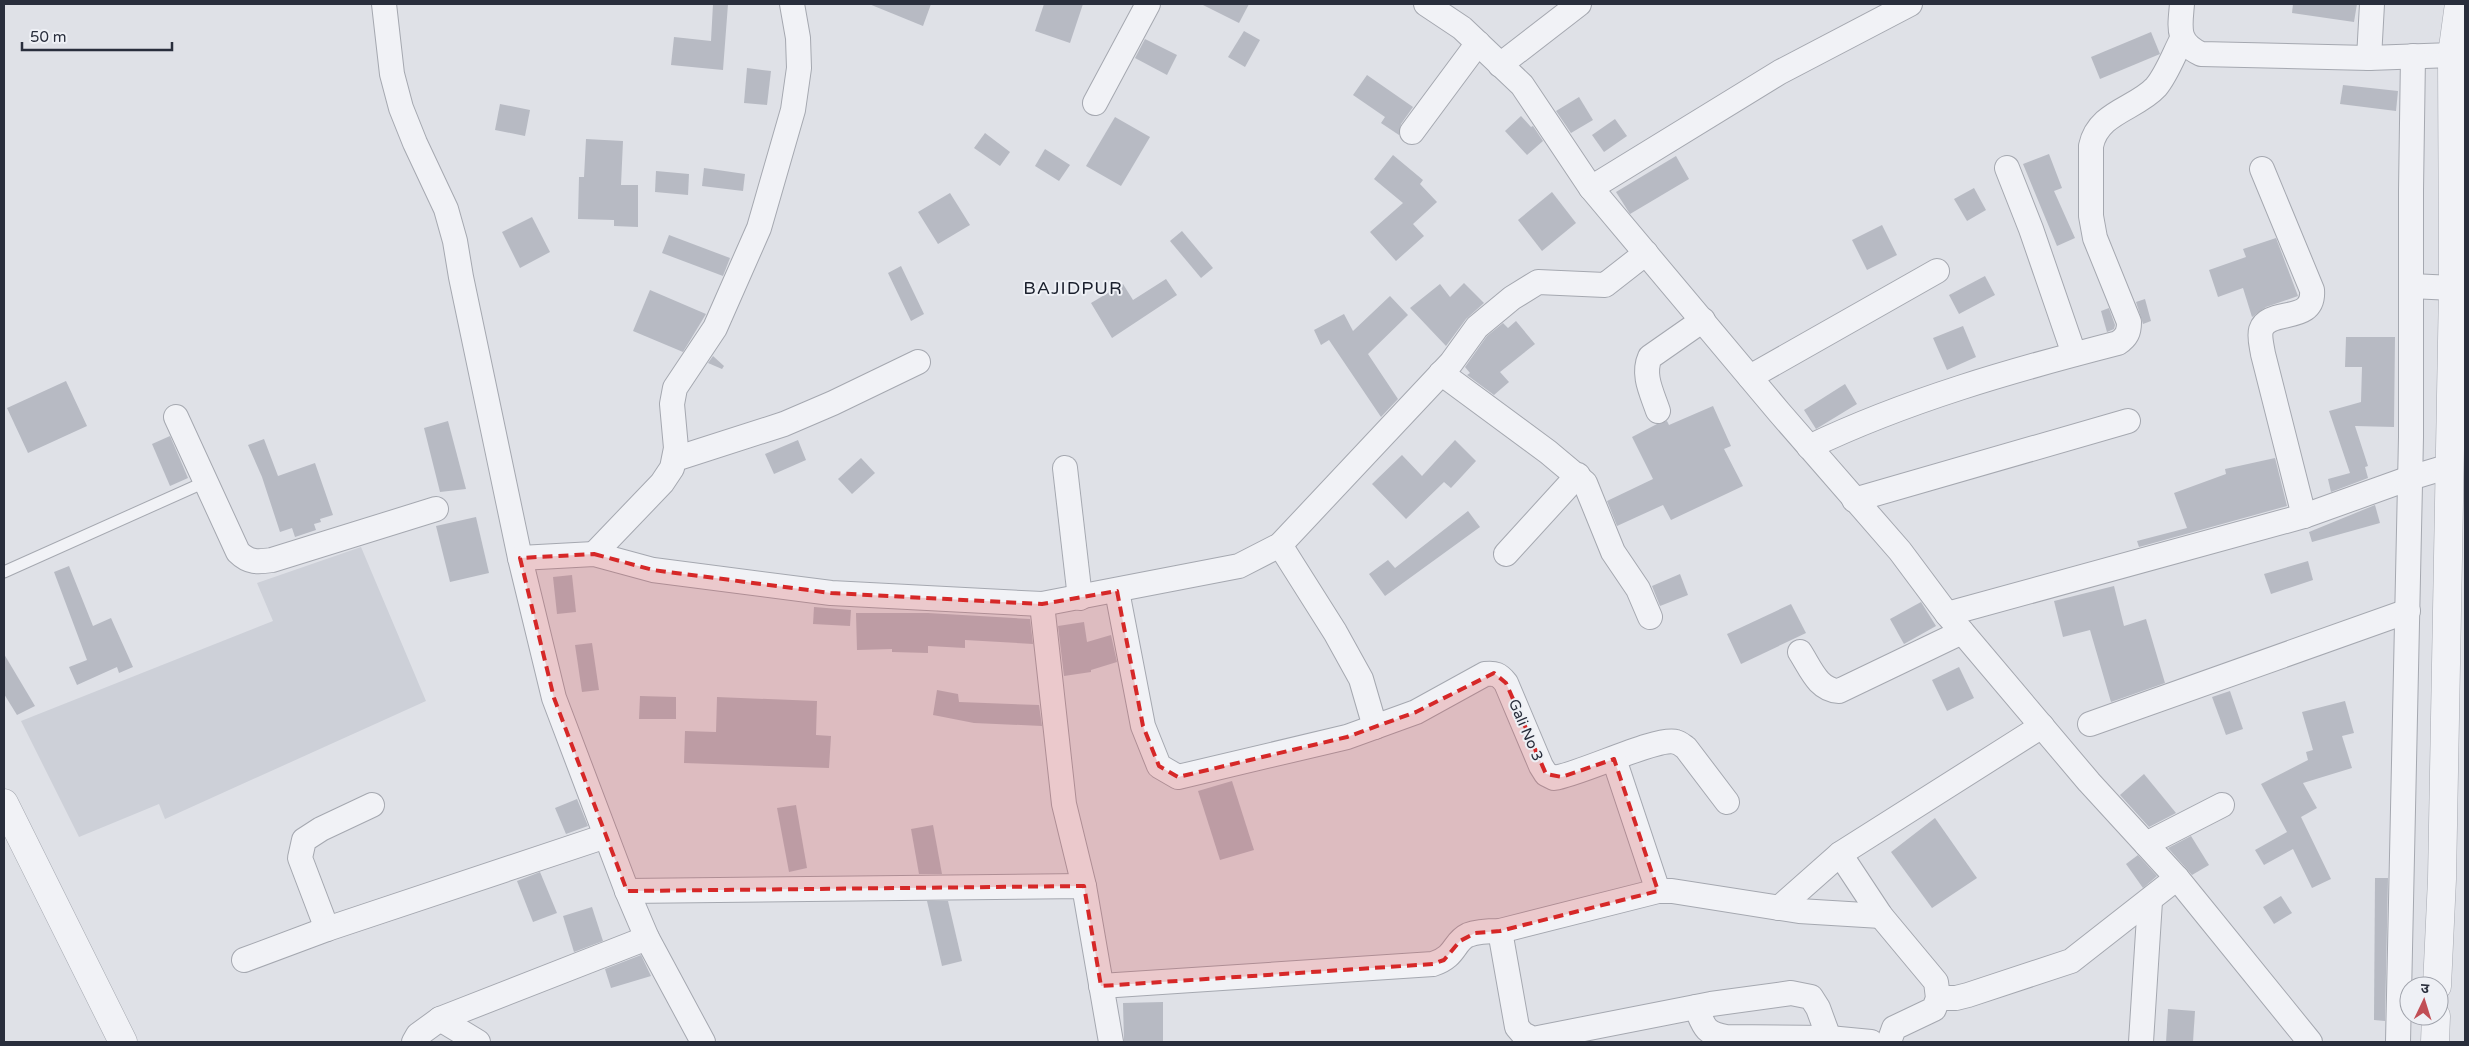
<svg xmlns="http://www.w3.org/2000/svg" width="2469" height="1046" font-family="'Varela Round','Noto Sans Devanagari',sans-serif">
	<style>
		.built { fill: #cdd0d8 }
		.building { fill: #b7bac3 }
		.lines { fill: none; stroke-linecap: round; stroke-linejoin: round }
		.service-casing { stroke: #a5a8b0; stroke-width: 13 }
		.minor-casing { stroke: #a5a8b0; stroke-width: 26 }
		.tertiary-casing { stroke: #a5a8b0; stroke-width: 29 }
		.service { stroke: #f1f2f6; stroke-width: 11 }
		.minor { stroke: #f1f2f6; stroke-width: 24 }
		.tertiary { stroke: #f1f2f6; stroke-width: 28 }
		.marked { fill: #d62828; fill-opacity: 0.2; stroke: #d62828; stroke-width: 4; stroke-dasharray: 10 6; stroke-linejoin: round }
		.labels { text-anchor: middle; dominant-baseline: central; stroke-width: 4; stroke-linejoin: round; paint-order: stroke }
		.street-label { font-size: 15px; fill: #292e3c; stroke: #eef0f5 }
		.quarter-label { font-size: 18px; letter-spacing: 1px; fill: #1b202d; stroke: #eef0f5 }
	</style>
	<rect width="100%" height="100%" fill="#dfe1e7"/>
	<path class="built" d="M 361,547 L 426,701 L 165,819 L 159,804 L 79,837 L 21,721 L 273,621 L 257,583 Z"/>
	<g class="building">
		<path d="M 713,4 L 728,4 L 723,70 L 671,65 L 674,37 L 711,41 Z"/>
		<path d="M 869,4 L 931,4 L 923,26 Z"/>
		<path d="M 1044,4 L 1083,4 L 1070,43 L 1035,31 Z"/>
		<path d="M 1201,4 L 1249,4 L 1239,23 Z"/>
		<path d="M 2293,4 L 2357,4 L 2354,22 L 2292,13 Z"/>
		<path d="M 1244,31 L 1260,40 L 1245,67 L 1228,57 Z"/>
		<path d="M 2151,32 L 2160,54 L 2100,79 L 2091,57 Z"/>
		<path d="M 1145,39 L 1177,55 L 1167,75 L 1135,58 Z"/>
		<path d="M 747,68 L 771,71 L 767,105 L 744,103 Z"/>
		<path d="M 1367,75 L 1413,107 L 1401,124 L 1399,135 L 1381,123 L 1385,117 L 1353,95 Z"/>
		<path d="M 2343,85 L 2398,91 L 2396,111 L 2340,104 Z"/>
		<path d="M 1579,97 L 1593,120 L 1571,133 L 1556,111 Z"/>
		<path d="M 500,104 L 530,110 L 525,136 L 495,130 Z"/>
		<path d="M 1521,116 L 1531,127 L 1533,126 L 1543,141 L 1527,155 L 1505,131 Z"/>
		<path d="M 1115,117 L 1150,137 L 1121,186 L 1086,166 Z"/>
		<path d="M 1615,119 L 1627,136 L 1604,152 L 1592,135 Z"/>
		<path d="M 985,133 L 1010,152 L 1000,166 L 974,148 Z"/>
		<path d="M 586,139 L 623,141 L 621,185 L 638,185 L 638,227 L 614,226 L 614,220 L 578,219 L 579,177 L 584,177 Z"/>
		<path d="M 1045,149 L 1070,165 L 1059,181 L 1035,166 Z"/>
		<path d="M 2049,154 L 2062,188 L 2054,191 L 2075,238 L 2057,246 L 2023,164 Z"/>
		<path d="M 1393,155 L 1423,180 L 1420,184 L 1437,202 L 1413,224 L 1424,236 L 1396,261 L 1370,232 L 1403,203 L 1374,179 Z"/>
		<path d="M 1676,156 L 1689,179 L 1630,214 L 1616,192 Z"/>
		<path d="M 704,168 L 745,174 L 743,191 L 702,186 Z"/>
		<path d="M 656,171 L 689,174 L 688,195 L 655,192 Z"/>
		<path d="M 1974,188 L 1986,210 L 1967,221 L 1954,199 Z"/>
		<path d="M 1552,192 L 1576,223 L 1542,251 L 1518,220 Z"/>
		<path d="M 950,193 L 970,225 L 938,244 L 918,212 Z"/>
		<path d="M 532,217 L 550,252 L 520,268 L 502,232 Z"/>
		<path d="M 1882,225 L 1897,255 L 1867,270 L 1852,240 Z"/>
		<path d="M 1182,231 L 1213,268 L 1201,278 L 1170,241 Z"/>
		<path d="M 669,235 L 730,258 L 723,276 L 662,253 Z"/>
		<path d="M 2276,238 L 2298,296 L 2266,307 L 2252,317 L 2243,288 L 2218,297 L 2209,270 L 2246,257 L 2243,249 Z"/>
		<path d="M 901,266 L 924,314 L 911,321 L 888,273 Z"/>
		<path d="M 1985,276 L 1995,295 L 1959,314 L 1949,295 Z"/>
		<path d="M 1166,279 L 1177,295 L 1112,338 L 1091,303 L 1123,284 L 1133,300 Z"/>
		<path d="M 1464,283 L 1484,303 L 1466,319 L 1446,346 L 1410,308 L 1440,284 L 1450,297 Z"/>
		<path d="M 650,290 L 706,314 L 683,352 L 633,331 Z"/>
		<path d="M 1390,296 L 1408,315 L 1368,354 L 1398,399 L 1381,417 L 1329,340 L 1321,345 L 1314,330 L 1344,314 L 1353,331 Z"/>
		<path d="M 2145,299 L 2151,321 L 2143,324 L 2136,302 Z"/>
		<path d="M 2109,308 L 2115,325 L 2114,329 L 2107,332 L 2101,311 Z"/>
		<path d="M 1516,321 L 1535,344 L 1500,372 L 1509,382 L 1494,395 L 1467,375 L 1470,373 L 1465,367 L 1487,336 L 1503,323 L 1508,328 Z"/>
		<path d="M 1963,326 L 1976,357 L 1947,370 L 1933,338 Z"/>
		<path d="M 2346,337 L 2395,337 L 2394,427 L 2355,426 L 2368,466 L 2365,467 L 2368,478 L 2331,492 L 2328,479 L 2350,473 L 2329,411 L 2361,402 L 2362,367 L 2345,367 Z"/>
		<path d="M 713,356 L 724,366 L 722,369 L 708,363 Z"/>
		<path d="M 66,381 L 87,426 L 28,453 L 7,408 Z"/>
		<path d="M 1845,384 L 1857,404 L 1816,429 L 1804,410 Z"/>
		<path d="M 1713,406 L 1731,446 L 1724,449 L 1743,486 L 1671,520 L 1663,505 L 1617,526 L 1607,501 L 1653,479 L 1632,437 L 1657,424 L 1667,421 L 1669,425 Z"/>
		<path d="M 448,421 L 466,489 L 440,492 L 424,428 Z"/>
		<path d="M 170,436 L 188,478 L 170,486 L 152,444 Z"/>
		<path d="M 264,439 L 278,476 L 315,463 L 333,515 L 320,519 L 321,522 L 314,524 L 316,530 L 295,537 L 292,528 L 280,532 L 262,477 L 248,445 Z"/>
		<path d="M 798,440 L 806,460 L 774,474 L 765,454 Z"/>
		<path d="M 1455,440 L 1476,461 L 1451,488 L 1444,482 L 1406,519 L 1372,484 L 1402,455 L 1422,476 Z"/>
		<path d="M 861,458 L 875,473 L 852,494 L 838,479 Z"/>
		<path d="M 2275,458 L 2287,506 L 2139,547 L 2137,541 L 2187,528 L 2174,493 L 2226,474 L 2225,469 Z"/>
		<path d="M 2375,505 L 2380,523 L 2312,542 L 2309,532 Z"/>
		<path d="M 1468,511 L 1480,527 L 1385,596 L 1369,574 L 1388,560 L 1395,568 Z"/>
		<path d="M 476,517 L 489,573 L 450,582 L 436,526 Z"/>
		<path d="M 2308,561 L 2313,580 L 2271,594 L 2264,574 Z"/>
		<path d="M 69,566 L 93,626 L 111,618 L 133,667 L 119,673 L 117,667 L 77,685 L 69,667 L 87,660 L 54,572 Z"/>
		<path d="M 1680,574 L 1688,595 L 1660,606 L 1652,586 Z"/>
		<path d="M 572,575 L 576,612 L 557,614 L 553,577 Z"/>
		<path d="M 2114,586 L 2124,626 L 2146,619 L 2165,683 L 2111,702 L 2090,630 L 2063,637 L 2054,601 Z"/>
		<path d="M 1921,602 L 1936,626 L 1904,644 L 1890,619 Z"/>
		<path d="M 1791,604 L 1806,633 L 1741,664 L 1727,634 Z"/>
		<path d="M 814,607 L 851,610 L 850,626 L 813,624 Z"/>
		<path d="M 856,613 L 928,613 L 1030,619 L 1033,644 L 965,640 L 965,648 L 928,646 L 928,653 L 892,652 L 892,649 L 857,650 Z"/>
		<path d="M 1084,622 L 1087,642 L 1111,635 L 1117,662 L 1091,670 L 1091,672 L 1064,676 L 1058,626 Z"/>
		<path d="M 592,643 L 599,690 L 582,692 L 575,645 Z"/>
		<path d="M 4,654 L 35,706 L 17,715 L 4,694 Z"/>
		<path d="M 1959,667 L 1974,698 L 1947,711 L 1932,680 Z"/>
		<path d="M 937,690 L 958,694 L 959,702 L 1039,705 L 1042,726 L 974,723 L 933,715 Z"/>
		<path d="M 2230,691 L 2243,729 L 2226,735 L 2212,697 Z"/>
		<path d="M 640,696 L 676,697 L 676,719 L 639,719 Z"/>
		<path d="M 717,697 L 817,701 L 816,735 L 831,736 L 829,768 L 684,763 L 685,731 L 716,732 Z"/>
		<path d="M 2345,701 L 2354,733 L 2342,736 L 2352,768 L 2303,783 L 2317,808 L 2301,817 L 2331,879 L 2312,888 L 2293,849 L 2264,865 L 2255,850 L 2287,832 L 2261,784 L 2308,760 L 2306,752 L 2313,750 L 2302,712 Z"/>
		<path d="M 2144,774 L 2176,813 L 2149,827 L 2120,795 Z"/>
		<path d="M 1232,781 L 1254,850 L 1220,860 L 1198,791 Z"/>
		<path d="M 577,799 L 588,826 L 566,834 L 555,808 Z"/>
		<path d="M 796,805 L 807,868 L 789,872 L 777,808 Z"/>
		<path d="M 1935,818 L 1977,878 L 1932,908 L 1891,852 Z"/>
		<path d="M 933,825 L 942,874 L 919,874 L 911,829 Z"/>
		<path d="M 2191,836 L 2209,865 L 2192,875 L 2168,848 Z"/>
		<path d="M 2138,855 L 2157,876 L 2143,888 L 2126,864 Z"/>
		<path d="M 540,872 L 557,913 L 533,922 L 517,881 Z"/>
		<path d="M 2375,878 L 2388,878 L 2385,1021 L 2374,1020 Z"/>
		<path d="M 2281,896 L 2292,913 L 2274,924 L 2263,907 Z"/>
		<path d="M 927,901 L 948,901 L 962,961 L 942,966 Z"/>
		<path d="M 592,907 L 603,941 L 574,952 L 563,916 Z"/>
		<path d="M 641,955 L 651,976 L 611,988 L 605,969 Z"/>
		<path d="M 1163,1002 L 1163,1041 L 1124,1041 L 1123,1003 Z"/>
		<path d="M 2168,1009 L 2195,1011 L 2193,1042 L 2166,1042 Z"/>
	</g>
	<g class="lines">
		<defs>
			<path id="service" d="M 4,572 L 205,482"/>
			<g id="minor">
				<path d="M 384,4 L 392,74 L 401,108 L 415,143 L 446,209 L 455,241 L 461,277 L 520,558 L 554,698 L 627,891 L 647,938 L 703,1042"/>
				<path d="M 1426,4 L 1462,28 L 1522,85 L 1591,188 L 1779,412 L 1900,551 L 1947,614 L 2089,782 L 2177,878 L 2310,1042"/>
				<path d="M 2182,4 C 2180,28 2176,42 2201,54 L 2369,58 L 2452,55"/>
				<path d="M 2369,58 L 2372,4"/>
				<path d="M 1500,65 L 1579,4"/>
				<path d="M 1095,103 L 1148,4"/>
				<path d="M 1412,132 L 1478,43"/>
				<path d="M 2007,168 L 2031,229 L 2074,354"/>
				<path d="M 2262,169 L 2312,290 C 2315,325 2268,307 2261,330 C 2259,337 2262,347 2263,354 L 2304,516"/>
				<path d="M 1591,188 L 1780,72 L 1910,4"/>
				<path d="M 2411,286 L 2453,288"/>
				<path d="M 1441,373 L 1548,452 L 1585,483 L 1613,552 L 1638,589 L 1650,617"/>
				<path d="M 1750,377 L 1937,271"/>
				<path d="M 1658,411 C 1652,393 1642,375 1650,357 L 1703,320"/>
				<path d="M 176,417 L 238,552 C 249,563 258,562 272,560 L 436,509"/>
				<path d="M 1809,447 C 1907,400 2013,370 2118,343 C 2127,337 2129,332 2129,322 L 2095,238 L 2091,216 L 2091,146 C 2098,112 2136,109 2156,87 C 2167,74 2174,54 2182,39"/>
				<path d="M 675,459 L 784,424 L 833,403 L 918,362"/>
				<path d="M 1065,468 L 1080,598"/>
				<path d="M 1854,500 L 2128,421"/>
				<path d="M 1280,545 L 1335,632 L 1361,679 L 1375,727"/>
				<path d="M 594,554 L 662,483 L 672,468 L 676,448 L 672,404 L 675,388 L 715,328 L 759,228 L 793,110 L 799,68 L 798,38 L 792,4"/>
				<path d="M 1506,554 L 1578,475"/>
				<path d="M 520,558 L 594,554 L 653,570 L 831,593 L 1042,604 L 1239,566 L 1280,545 L 1451,363 L 1477,327 L 1512,298 L 1538,282 L 1605,285 L 1646,253"/>
				<path d="M 1117,591 L 1143,726 L 1159,766 L 1178,777 L 1347,737 L 1416,712 L 1485,674 C 1495,673 1499,674 1506,683 L 1541,766 L 1546,774 L 1554,778 C 1581,774 1658,736 1676,742 C 1680,743 1683,746 1686,748 L 1727,802"/>
				<path d="M 1042,604 L 1064,804 L 1084,886"/>
				<path d="M 1947,614 L 2304,516 L 2410,478 L 2450,466"/>
				<path d="M 1800,652 C 1811,669 1818,690 1839,691 L 1962,632"/>
				<path d="M 2090,724 L 2408,611"/>
				<path d="M 1614,759 L 1658,891"/>
				<path d="M 2146,844 L 2222,805"/>
				<path d="M 1840,854 L 1881,916 L 1936,982 L 1938,998 L 1934,1009 L 1894,1028 L 1889,1042"/>
				<path d="M 627,891 L 1084,886 L 1111,1042"/>
				<path d="M 1779,908 L 1840,854 L 2042,726"/>
				<path d="M 327,929 L 300,858 L 304,840 L 321,829 L 372,805"/>
				<path d="M 1500,931 L 1517,1027 L 1523,1034 L 1533,1039 L 1711,1004 L 1791,993 L 1811,997 L 1818,1008 L 1829,1038"/>
				<path d="M 244,960 L 327,929 L 606,836"/>
				<path d="M 1101,986 L 1433,964 C 1457,956 1453,942 1468,935 C 1478,931 1490,931 1500,931 L 1658,891 L 1672,891 L 1799,911 L 1881,916"/>
				<path d="M 1938,998 L 1956,998 L 1968,995 L 2071,961 L 2177,878"/>
				<path d="M 1696,1007 C 1704,1026 1704,1033 1726,1037 L 1829,1038 L 1871,1042"/>
				<path d="M 440,1019 L 478,1042"/>
				<path d="M 414,1042 L 418,1035 L 440,1019 L 647,938"/>
				<path d="M 2141,1042 L 2150,901"/>
				<path d="M 2398,1042 L 2411,437 L 2411,190 L 2413,56"/>
			</g>
			<g id="tertiary">
				<path d="M 4,803 L 123,1042"/>
				<path d="M 2437,986 L 2442,879 L 2453,288 L 2452,55 L 2459,4"/>
				<path d="M 2435,1042 L 2436,1016"/>
			</g>
		</defs>
		<use href="#service" class="service-casing"/>
		<use href="#minor" class="minor-casing"/>
		<use href="#tertiary" class="tertiary-casing"/>
		<use href="#service" class="service"/>
		<use href="#minor" class="minor"/>
		<use href="#tertiary" class="tertiary"/>
	</g>
	<path class="marked" d="M 594,554 L 653,570 L 831,593 L 1042,604 L 1117,591 L 1143,726 L 1159,766 L 1178,777 L 1347,737 L 1416,712 L 1494,673 L 1506,683 L 1546,774 L 1562,777 L 1614,759 L 1658,891 L 1500,931 L 1475,933 L 1460,941 L 1444,960 L 1433,964 L 1101,986 L 1084,886 L 627,891 L 554,698 L 520,558 Z"/>
	<g class="labels">
		<g class="street-label">
			<text transform="translate(1526 730) rotate(67)">Gali No 3</text>
		</g>
		<g class="quarter-label">
			<text x="1073" y="288">BAJIDPUR</text>
		</g>
	</g>
	<rect width="2469" height="1046" fill="none" stroke="#292e3c" stroke-width="10"/>
	<g transform="translate(2424 1001) rotate(4)"><circle r="24" fill="#eef0f5" stroke="#9fa2ab"/>
	<path d="M0-4L9 19L0 12L-9 19Z" fill="#c14e55"/>
	<text y="-8" font-size="14" font-weight="bold" text-anchor="middle" fill="#292e3c">उ</text>
	</g>
	<path d="M22 42v8h150v-8" fill="none" stroke="#292e3c" stroke-width="2.5"/>
	<text x="30" y="42" font-size="15" fill="#292e3c" stroke="#eef0f5" stroke-width="4" paint-order="stroke">50 m</text>
</svg>
